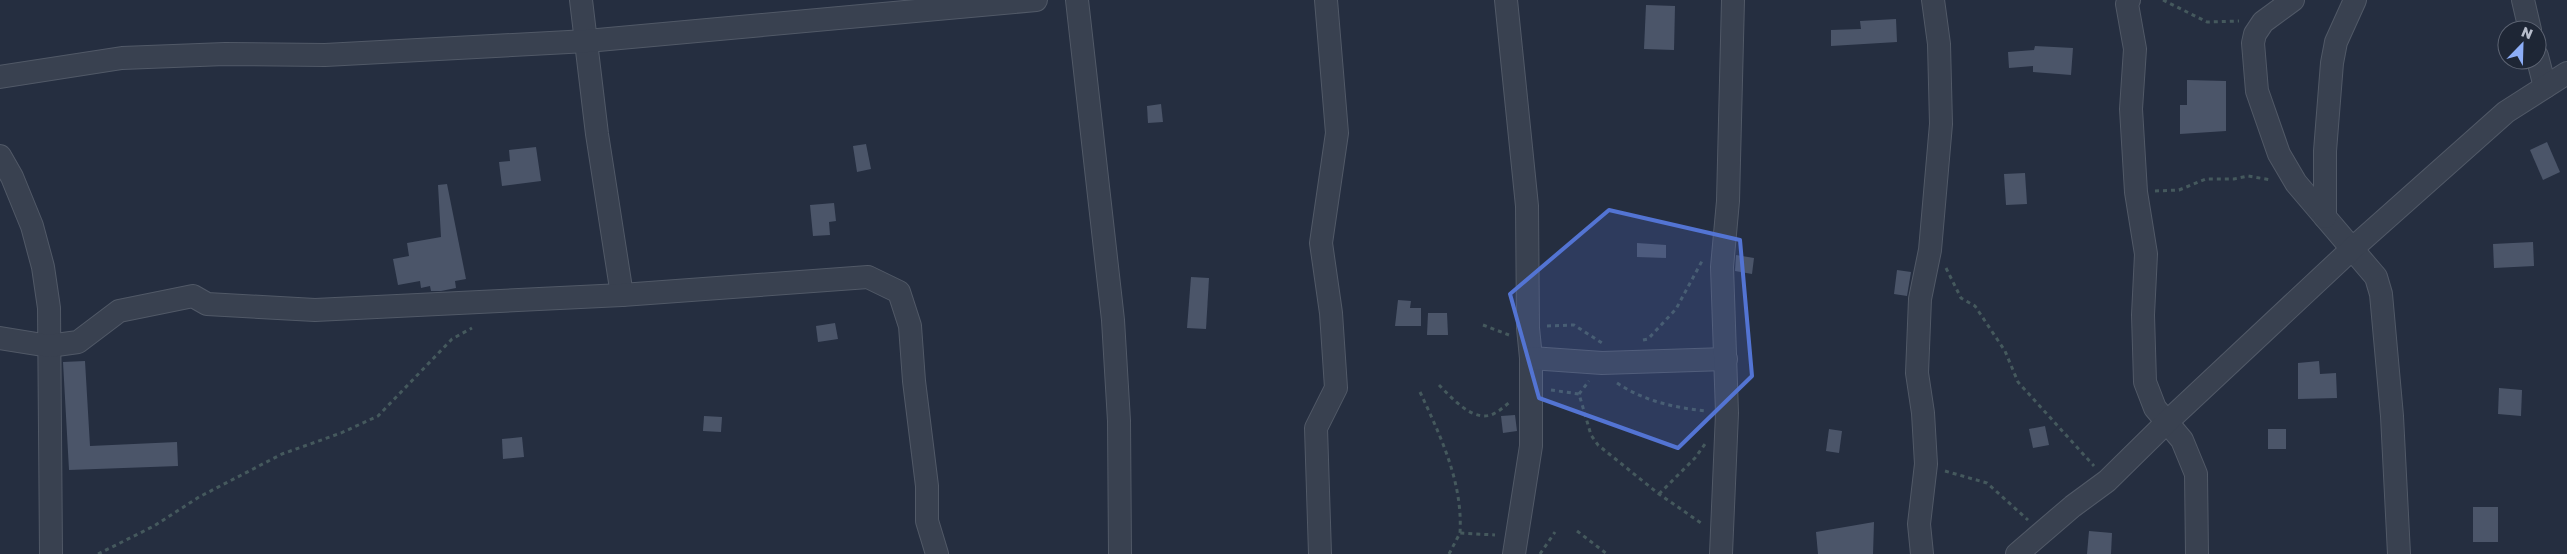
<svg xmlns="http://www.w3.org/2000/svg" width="2567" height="554" font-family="'Golos Text',sans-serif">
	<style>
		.building { fill: #4b5569 }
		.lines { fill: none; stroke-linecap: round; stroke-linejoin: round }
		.minor-casing { stroke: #515967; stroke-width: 24 }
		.path { stroke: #45595d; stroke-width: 3; stroke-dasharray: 4 4; stroke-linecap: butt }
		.minor { stroke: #394150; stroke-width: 22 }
		.marked { fill: #5374d3; fill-opacity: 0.2; stroke: #5374d3; stroke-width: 4; stroke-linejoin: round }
	</style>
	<rect width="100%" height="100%" fill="#252e40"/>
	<g class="building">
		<path d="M 1646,5 L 1675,6 L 1674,50 L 1644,49 Z"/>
		<path d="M 1896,19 L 1897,42 L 1831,46 L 1831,30 L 1861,29 L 1860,21 Z"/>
		<path d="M 2035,46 L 2073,48 L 2071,75 L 2033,72 L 2033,66 L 2009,68 L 2008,52 L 2034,50 Z"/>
		<path d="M 2187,80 L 2226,81 L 2226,131 L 2180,134 L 2180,105 L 2187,105 Z"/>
		<path d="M 1161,104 L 1163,122 L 1148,123 L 1147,106 Z"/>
		<path d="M 2547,142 L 2560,172 L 2543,180 L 2530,150 Z"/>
		<path d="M 866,144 L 871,169 L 857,172 L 853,146 Z"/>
		<path d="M 536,147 L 541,181 L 502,186 L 499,162 L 510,161 L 509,150 Z"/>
		<path d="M 2025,173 L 2027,204 L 2006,205 L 2004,174 Z"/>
		<path d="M 447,184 L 466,279 L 455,281 L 456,288 L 441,291 L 431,291 L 430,286 L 421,288 L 420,281 L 398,285 L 393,259 L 409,256 L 407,243 L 441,237 L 438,185 Z"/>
		<path d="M 834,203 L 836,221 L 829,222 L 830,235 L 813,236 L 810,205 Z"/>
		<path d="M 2533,242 L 2534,266 L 2494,268 L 2493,244 Z"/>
		<path d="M 1637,243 L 1666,245 L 1666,258 L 1637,257 Z"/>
		<path d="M 1736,255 L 1754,258 L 1752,274 L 1735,271 Z"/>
		<path d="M 1897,270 L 1911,272 L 1907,296 L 1894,294 Z"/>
		<path d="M 1191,277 L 1209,278 L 1206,329 L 1187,328 Z"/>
		<path d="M 1398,300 L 1411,301 L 1410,308 L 1421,308 L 1421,326 L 1395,326 Z"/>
		<path d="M 1428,313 L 1447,313 L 1448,335 L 1427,335 Z"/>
		<path d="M 835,323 L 838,339 L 818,342 L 816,326 Z"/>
		<path d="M 85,361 L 90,446 L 177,442 L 178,466 L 69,470 L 63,362 Z"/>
		<path d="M 2319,361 L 2320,374 L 2336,373 L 2337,398 L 2298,399 L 2298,363 Z"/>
		<path d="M 2499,388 L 2522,390 L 2521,416 L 2498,414 Z"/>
		<path d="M 1515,415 L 1517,431 L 1503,433 L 1501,416 Z"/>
		<path d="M 704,416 L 722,417 L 721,432 L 703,431 Z"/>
		<path d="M 2045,426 L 2049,445 L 2033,448 L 2029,429 Z"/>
		<path d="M 1829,429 L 1842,431 L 1839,453 L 1826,451 Z"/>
		<rect x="2268" y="429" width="18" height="20"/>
		<path d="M 522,437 L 524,457 L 503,459 L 502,439 Z"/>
		<rect x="2473" y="507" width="25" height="35"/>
		<path d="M 1874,522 L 1873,554 L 1818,554 L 1816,532 Z"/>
		<path d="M 2089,531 L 2112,533 L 2111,554 L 2087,554 Z"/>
	</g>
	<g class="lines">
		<defs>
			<g id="minor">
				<path d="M 581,0 L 597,134 L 622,295"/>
				<path d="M 1077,0 L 1113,320 L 1119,421 L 1120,554"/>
				<path d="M 1506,0 L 1527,206 L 1528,328 L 1531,358 L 1531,446 L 1514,554"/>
				<path d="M 2129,0 L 2127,4 L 2135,49 L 2131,109 L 2136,192 L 2146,254 L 2143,315 L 2145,382 L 2155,408 L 2182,440 L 2196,474 L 2197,554"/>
				<path d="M 2293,0 L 2263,22 L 2255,34 L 2253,43 L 2257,91 L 2279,154 L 2296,183 L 2376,277 L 2381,294 L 2392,416 L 2399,554"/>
				<path d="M 2523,0 L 2530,30"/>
				<path d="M 2537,56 L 2545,87"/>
				<path d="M 0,77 L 122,58 L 225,54 L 325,55 L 587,41 L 1036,0"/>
				<path d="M 0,156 L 12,177 L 32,226 L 43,267 L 49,308 L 51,554"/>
				<path d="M 2325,217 L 2325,151 L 2332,63 L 2336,42 L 2355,0"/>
				<path d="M 0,338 L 49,346 L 78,342 L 119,311 L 193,296 L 207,304 L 315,310 L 622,295 L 868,277 L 899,292 L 910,326 L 914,381 L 927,486 L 927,521 L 937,554"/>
				<path d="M 1531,358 L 1602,363 L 1726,359"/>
				<path d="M 1320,554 L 1316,428 L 1336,388 L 1331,313 L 1321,243 L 1337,133 L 1326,0"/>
				<path d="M 1721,554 L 1727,413 L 1722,267 L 1728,201 L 1733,0"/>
				<path d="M 1922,554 L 1919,524 L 1926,464 L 1923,413 L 1917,373 L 1920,299 L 1930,250 L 1941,124 L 1939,44 L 1933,0"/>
				<path d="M 2017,554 L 2073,506 L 2107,481 L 2167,422 L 2353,248 L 2506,112 L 2567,73"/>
			</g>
		</defs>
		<use href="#minor" class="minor-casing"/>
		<g class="path">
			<path d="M 2163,0 L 2207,22 L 2239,21"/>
			<path d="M 2155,191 L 2179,190 L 2206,179 L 2234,179 L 2248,176 L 2271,180"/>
			<path d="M 1946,268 L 1961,298 L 1975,306 L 2005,351 L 2018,382 L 2094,466"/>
			<path d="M 1483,325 L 1509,335"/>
			<path d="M 1547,326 L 1574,325 L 1602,343"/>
			<path d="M 1643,340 L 1648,339 L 1676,309 L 1702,261"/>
			<path d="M 1617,383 C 1644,401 1675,408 1707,411"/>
			<path d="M 1439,385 C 1452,398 1475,425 1495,413 C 1501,410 1506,405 1511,401"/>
			<path d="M 1551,390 L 1579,394 L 1591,435 L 1598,445 L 1659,494 L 1701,523"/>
			<path d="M 1420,392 C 1441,437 1463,483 1460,533"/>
			<path d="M 1579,394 L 1589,381"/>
			<path d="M 1945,471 L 1987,483 L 2028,520"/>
			<path d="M 1659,494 L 1695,458 L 1705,444"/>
			<path d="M 1577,531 L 1607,554"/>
			<path d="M 98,554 L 154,526 L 199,497 L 282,454 L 341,433 L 378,416 L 452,339 L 472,328"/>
			<path d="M 1449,554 L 1460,533 L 1495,535"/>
			<path d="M 1540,554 L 1555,532"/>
		</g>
		<use href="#minor" class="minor"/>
	</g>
	<path class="marked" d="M 1609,210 L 1740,240 L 1752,376 L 1678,448 L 1539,398 L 1510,294 Z"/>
	<g transform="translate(2522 45) rotate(23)"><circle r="24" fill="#1e2635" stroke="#5b6271"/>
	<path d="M0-4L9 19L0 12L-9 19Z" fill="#8daef7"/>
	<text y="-8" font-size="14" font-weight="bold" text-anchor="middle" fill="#b6bcca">N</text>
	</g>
</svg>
